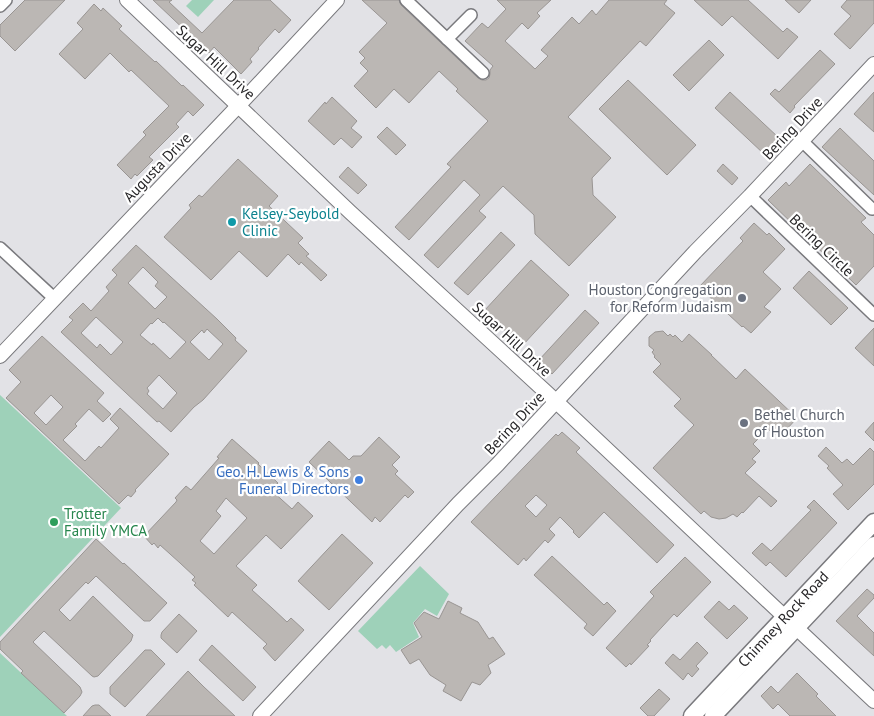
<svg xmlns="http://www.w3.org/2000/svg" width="874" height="716" font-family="'PT Sans',sans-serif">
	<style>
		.green { fill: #9ed1b9 }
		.building { fill: #bbb7b4; stroke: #999593; fill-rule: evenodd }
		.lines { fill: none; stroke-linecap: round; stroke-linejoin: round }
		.minor-casing { stroke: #79797d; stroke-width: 14 }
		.tertiary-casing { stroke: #79797d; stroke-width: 16 }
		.secondary-casing { stroke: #79797d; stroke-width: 19 }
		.minor { stroke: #fff; stroke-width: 11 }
		.tertiary { stroke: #fff; stroke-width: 14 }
		.secondary { stroke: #fff; stroke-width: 16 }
		.culture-dot { fill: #0f9aa8; stroke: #fff; stroke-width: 2 }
		.worship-dot { fill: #6b7280; stroke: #fff; stroke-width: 2 }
		.shop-dot { fill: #3f7fe0; stroke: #fff; stroke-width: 2 }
		.leisure-dot { fill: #2e9e5b; stroke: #fff; stroke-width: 2 }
		.labels { text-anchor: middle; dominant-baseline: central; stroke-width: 4.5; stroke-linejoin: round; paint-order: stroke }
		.street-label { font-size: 15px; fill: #262527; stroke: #fff }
		.culture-label { font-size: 15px; fill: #0d838f; stroke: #fff; text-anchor: start }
		.worship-label { font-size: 15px; fill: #5b616d; stroke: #fff; text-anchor: end }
		.shop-label { font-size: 15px; fill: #366cbe; stroke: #fff; text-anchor: end }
		.leisure-label { font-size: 15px; fill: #27864d; stroke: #fff; text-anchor: start }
	</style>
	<rect width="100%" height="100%" fill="#e2e2e6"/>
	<g class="green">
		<path d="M 192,0 L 214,0 L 198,17 L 186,6 Z"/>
		<path d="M 0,395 L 121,508 L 0,637 Z"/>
		<path d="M 420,566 L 449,594 L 437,616 L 425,609 L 413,623 L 419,637 L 396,652 L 390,645 L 386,649 L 382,645 L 377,649 L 358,631 Z"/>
		<path d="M 0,653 L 67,716 L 0,716 Z"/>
	</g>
	<g class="building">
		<path d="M 25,0 L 65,0 L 15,51 L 0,36 L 0,25 Z"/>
		<path d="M 153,0 L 172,0 L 169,2 L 202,33 L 234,0 L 270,0 L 291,20 L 279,33 L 275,29 L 258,48 L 259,49 L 250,59 L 252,62 L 241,74 L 214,47 L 209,53 Z"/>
		<path d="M 362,0 L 399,0 L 401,5 L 478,78 L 482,80 L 486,80 L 489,78 L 490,74 L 490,70 L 493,66 L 465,41 L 482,23 L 488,28 L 506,9 L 497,0 L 551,0 L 537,13 L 540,16 L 528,29 L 522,23 L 505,41 L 535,69 L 548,56 L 541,50 L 572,17 L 579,24 L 592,10 L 596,15 L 609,0 L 667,0 L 664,4 L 675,13 L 646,46 L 640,41 L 568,117 L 611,158 L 592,178 L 593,195 L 616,217 L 569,266 L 535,234 L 534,215 L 503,186 L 479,211 L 486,217 L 438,268 L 424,255 L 480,195 L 464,180 L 409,240 L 395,227 L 451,167 L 447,164 L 488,121 L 456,91 L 458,89 L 439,71 L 409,103 L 394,89 L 376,108 L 354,86 L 368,71 L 360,63 L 365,58 L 359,52 L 387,23 Z"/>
		<path d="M 694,0 L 748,0 L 783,32 L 787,28 L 798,37 L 778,59 L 732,16 L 722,26 Z"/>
		<path d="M 785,0 L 811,0 L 799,13 Z"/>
		<path d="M 847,0 L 874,0 L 874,23 L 850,49 L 834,34 L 851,16 L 841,7 Z"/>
		<path d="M 94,4 L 101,11 L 103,8 L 122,26 L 119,29 L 155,62 L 156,61 L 182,86 L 183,85 L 204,105 L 193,116 L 188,111 L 176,124 L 179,127 L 149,157 L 153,160 L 137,176 L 135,174 L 131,179 L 117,165 L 146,135 L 143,132 L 169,106 L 131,70 L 129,72 L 110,53 L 85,79 L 59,54 L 83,29 L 77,23 Z"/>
		<path d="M 709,40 L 724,55 L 689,91 L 673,75 Z"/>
		<path d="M 820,50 L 835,64 L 794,106 L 795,107 L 790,113 L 770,94 L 775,89 L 779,92 Z"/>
		<path d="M 628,80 L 696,145 L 667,175 L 599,109 Z"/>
		<path d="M 730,92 L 779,138 L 764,154 L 715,108 Z"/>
		<path d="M 874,92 L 874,132 L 854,114 Z"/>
		<path d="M 332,97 L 357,121 L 351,128 L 362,137 L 352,148 L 341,138 L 334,145 L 308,121 L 325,102 L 326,104 Z"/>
		<path d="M 387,127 L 406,145 L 396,155 L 377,137 Z"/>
		<path d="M 840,128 L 874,161 L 874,195 L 822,147 Z"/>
		<path d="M 238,159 L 278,196 L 269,206 L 303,238 L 298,243 L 309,254 L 306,256 L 327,275 L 321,281 L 301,262 L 299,265 L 288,254 L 267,277 L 239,251 L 211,280 L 164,237 L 191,208 L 189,205 L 199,195 L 202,197 Z"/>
		<path d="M 723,164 L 738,178 L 732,185 L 717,171 Z"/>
		<path d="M 810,164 L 866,218 L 861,222 L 874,235 L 874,266 L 856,285 L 768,200 L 786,182 L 789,186 Z"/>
		<path d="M 348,167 L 367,185 L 358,194 L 339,177 Z"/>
		<path d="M 754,223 L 767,235 L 769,233 L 785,249 L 763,272 L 781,289 L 764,307 L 771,312 L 751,333 L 743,326 L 742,327 L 699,287 L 743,241 L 740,238 Z"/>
		<path d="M 501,232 L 515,245 L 468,295 L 454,283 Z"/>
		<path d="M 136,245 L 217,319 L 236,338 L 235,340 L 247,351 L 203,400 L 194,407 L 171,432 L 159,421 L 157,422 L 61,332 L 73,320 L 69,317 L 83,303 L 91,311 L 109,291 L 106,287 L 117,275 L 112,270 ZM 143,267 L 158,282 L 155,286 L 167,297 L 155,309 L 128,283 ZM 96,317 L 123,342 L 111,355 L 100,344 L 97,348 L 81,333 ZM 158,318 L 163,323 L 164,322 L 186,342 L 170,359 L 153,343 L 152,345 L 140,335 L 151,323 L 152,324 ZM 207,329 L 223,344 L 209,360 L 190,342 L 202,330 L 204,333 ZM 159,375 L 177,393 L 163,409 L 147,394 L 149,391 L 147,388 Z"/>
		<path d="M 531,260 L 569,295 L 522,346 L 484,311 Z"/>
		<path d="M 809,271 L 848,308 L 831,325 L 793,288 Z"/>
		<path d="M 585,310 L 599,323 L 552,374 L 538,361 Z"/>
		<path d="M 874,328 L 874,366 L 855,348 Z"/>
		<path d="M 663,331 L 668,336 L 670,334 L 673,337 L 675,335 L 682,342 L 689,334 L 712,355 L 711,355 L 736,379 L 745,369 L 797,418 L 786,430 L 782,427 L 775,435 L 768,429 L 753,444 L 760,451 L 752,459 L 756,462 L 745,473 L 777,501 L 771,507 L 759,496 L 743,513 L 742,512 L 737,517 L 733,514 L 726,518 L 719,519 L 711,517 L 704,511 L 701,514 L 653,468 L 694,425 L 674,406 L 681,399 L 653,372 L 661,364 L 654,357 L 655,356 L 652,352 L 654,350 L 649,346 L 649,337 L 655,332 Z"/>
		<path d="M 42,336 L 104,393 L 97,401 L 111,414 L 103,422 L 89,409 L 75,424 L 77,426 L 63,440 L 85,461 L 99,446 L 101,448 L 119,428 L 110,419 L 120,408 L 169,454 L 135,490 L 136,491 L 131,497 L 128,495 L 119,504 L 6,398 L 21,382 L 9,370 ZM 51,395 L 63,407 L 46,425 L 34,413 Z"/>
		<path d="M 874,422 L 874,441 L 865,432 Z"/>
		<path d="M 562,432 L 580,448 L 576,452 L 674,545 L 657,563 L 604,512 L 579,538 L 573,532 L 574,531 L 560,517 L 549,529 L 555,535 L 548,543 L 545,540 L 526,561 L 524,558 L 518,565 L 471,522 L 556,434 L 558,436 ZM 536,495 L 547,505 L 536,517 L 525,506 Z"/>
		<path d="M 379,437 L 400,457 L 392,465 L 398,471 L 395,474 L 414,492 L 408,498 L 405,495 L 380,522 L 375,517 L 372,522 L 309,462 L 329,441 L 349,460 L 353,456 L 361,456 Z"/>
		<path d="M 232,439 L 259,463 L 258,464 L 278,483 L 271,490 L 292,509 L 298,502 L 313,516 L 281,549 L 266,535 L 236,566 L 257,585 L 252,590 L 272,608 L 287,622 L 291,618 L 304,630 L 275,661 L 263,648 L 267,644 L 232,612 L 228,617 L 194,585 L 196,583 L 192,580 L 195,577 L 180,563 L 160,545 L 158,548 L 154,543 L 152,545 L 144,536 L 176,502 L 177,500 L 175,498 L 186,486 L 191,490 L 219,458 L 217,457 ZM 226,498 L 247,518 L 214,554 L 200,541 L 221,516 L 216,511 Z"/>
		<path d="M 826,447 L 842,463 L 847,459 L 853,465 L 870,448 L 874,452 L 874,484 L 848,510 L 833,494 L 843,485 L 827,468 L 829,466 L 818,456 Z"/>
		<path d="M 814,500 L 837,523 L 786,577 L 770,562 L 766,566 L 752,553 L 762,543 L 771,551 L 811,510 L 807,507 Z"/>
		<path d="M 342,534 L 373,563 L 329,610 L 298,581 Z"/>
		<path d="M 96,539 L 123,564 L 124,563 L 167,603 L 150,621 L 144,621 L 96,576 L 88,584 L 86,582 L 59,610 L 70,621 L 93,596 L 133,635 L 131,641 L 98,676 L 94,677 L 92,676 L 44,631 L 33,642 L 80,687 L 82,692 L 80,696 L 64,713 L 21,673 L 23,671 L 0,649 L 0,642 Z"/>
		<path d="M 552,556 L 604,605 L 607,602 L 616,611 L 593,636 L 584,628 L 587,624 L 534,575 Z"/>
		<path d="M 685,557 L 711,582 L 677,617 L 674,614 L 650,640 L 651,641 L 647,645 L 649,646 L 631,665 L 630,663 L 626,667 L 606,648 L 654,596 L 650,592 Z"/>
		<path d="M 867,589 L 874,595 L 874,598 L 857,616 L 874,633 L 874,656 L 836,621 Z"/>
		<path d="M 448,601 L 462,608 L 460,613 L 478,622 L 489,639 L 493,637 L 505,654 L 488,665 L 491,673 L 480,685 L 472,682 L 461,701 L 443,691 L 446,685 L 430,675 L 419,659 L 410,664 L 401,650 L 422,637 L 414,623 L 424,612 L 439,619 Z"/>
		<path d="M 719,601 L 729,610 L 734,605 L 748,618 L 727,639 L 704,617 Z"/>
		<path d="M 179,614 L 197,631 L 177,653 L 161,638 L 161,635 L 162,632 Z"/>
		<path d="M 697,642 L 708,653 L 696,666 L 699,669 L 692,677 L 688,673 L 683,680 L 665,663 L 673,654 L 680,660 Z"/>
		<path d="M 212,645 L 256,687 L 243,701 L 199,660 Z"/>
		<path d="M 145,650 L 151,650 L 165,664 L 125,707 L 110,694 L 110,687 Z"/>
		<path d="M 188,671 L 204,687 L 235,716 L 146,716 Z"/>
		<path d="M 797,673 L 818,694 L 816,696 L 836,716 L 790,716 L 778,704 L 773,709 L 761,696 L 771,686 L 778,693 Z"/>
		<path d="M 659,689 L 670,699 L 654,716 L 648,716 L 640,708 Z"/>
		<path d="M 95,705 L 99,705 L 111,716 L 83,716 L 92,706 Z"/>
	</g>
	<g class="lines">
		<defs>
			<g id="minor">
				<path d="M 406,0 L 483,73"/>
				<path d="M 0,6 L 6,0"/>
				<path d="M 447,39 L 471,15"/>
				<path d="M 802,141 L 872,209"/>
				<path d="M 750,196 L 874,315"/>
				<path d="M 0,248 L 55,299"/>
			</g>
			<g id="tertiary">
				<path d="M 127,0 L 350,212 L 547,393 L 874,701"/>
				<path d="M 0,356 L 239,105 L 337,0"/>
				<path d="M 260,716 L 458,504 L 498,464 L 695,252 L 750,196 L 874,64"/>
			</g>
			<g id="secondary">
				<path d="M 692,716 L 874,522"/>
				<path d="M 713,716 L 874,545"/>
			</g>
		</defs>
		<use href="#minor" class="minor-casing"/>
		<use href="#tertiary" class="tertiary-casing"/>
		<use href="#secondary" class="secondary-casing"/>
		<use href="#minor" class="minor"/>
		<use href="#tertiary" class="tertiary"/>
		<use href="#secondary" class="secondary"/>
	</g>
	<circle class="culture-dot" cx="232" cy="222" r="5"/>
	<g class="worship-dot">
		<circle cx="742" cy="298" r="5"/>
		<circle cx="744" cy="423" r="5"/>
	</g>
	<circle class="shop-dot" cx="359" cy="480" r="5"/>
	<circle class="leisure-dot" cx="54" cy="522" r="5"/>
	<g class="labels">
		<g class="street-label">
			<text transform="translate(216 62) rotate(43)">Sugar Hill Drive</text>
			<text transform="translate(792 128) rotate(-47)">Bering Drive</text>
			<text transform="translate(157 167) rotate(-46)">Augusta Drive</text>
			<text transform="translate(822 245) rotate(44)">Bering Circle</text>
			<text transform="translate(512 339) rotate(43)">Sugar Hill Drive</text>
			<text transform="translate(514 423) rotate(-47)">Bering Drive</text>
			<text transform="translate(783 619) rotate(-47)">Chimney Rock Road</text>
		</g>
		<g class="culture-label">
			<text x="242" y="213">Kelsey-Seybold<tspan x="242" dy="17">Clinic</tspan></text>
		</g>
		<g class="worship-label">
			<text x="732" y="289">Houston Congregation<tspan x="732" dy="17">for Reform Judaism</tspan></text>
			<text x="754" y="414" text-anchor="start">Bethel Church<tspan x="754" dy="17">of Houston</tspan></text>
		</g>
		<g class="shop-label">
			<text x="349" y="471">Geo. H. Lewis &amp; Sons<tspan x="349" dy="17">Funeral Directors</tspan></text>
		</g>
		<g class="leisure-label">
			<text x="64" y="513">Trotter<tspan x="64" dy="17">Family YMCA</tspan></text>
		</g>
	</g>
</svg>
